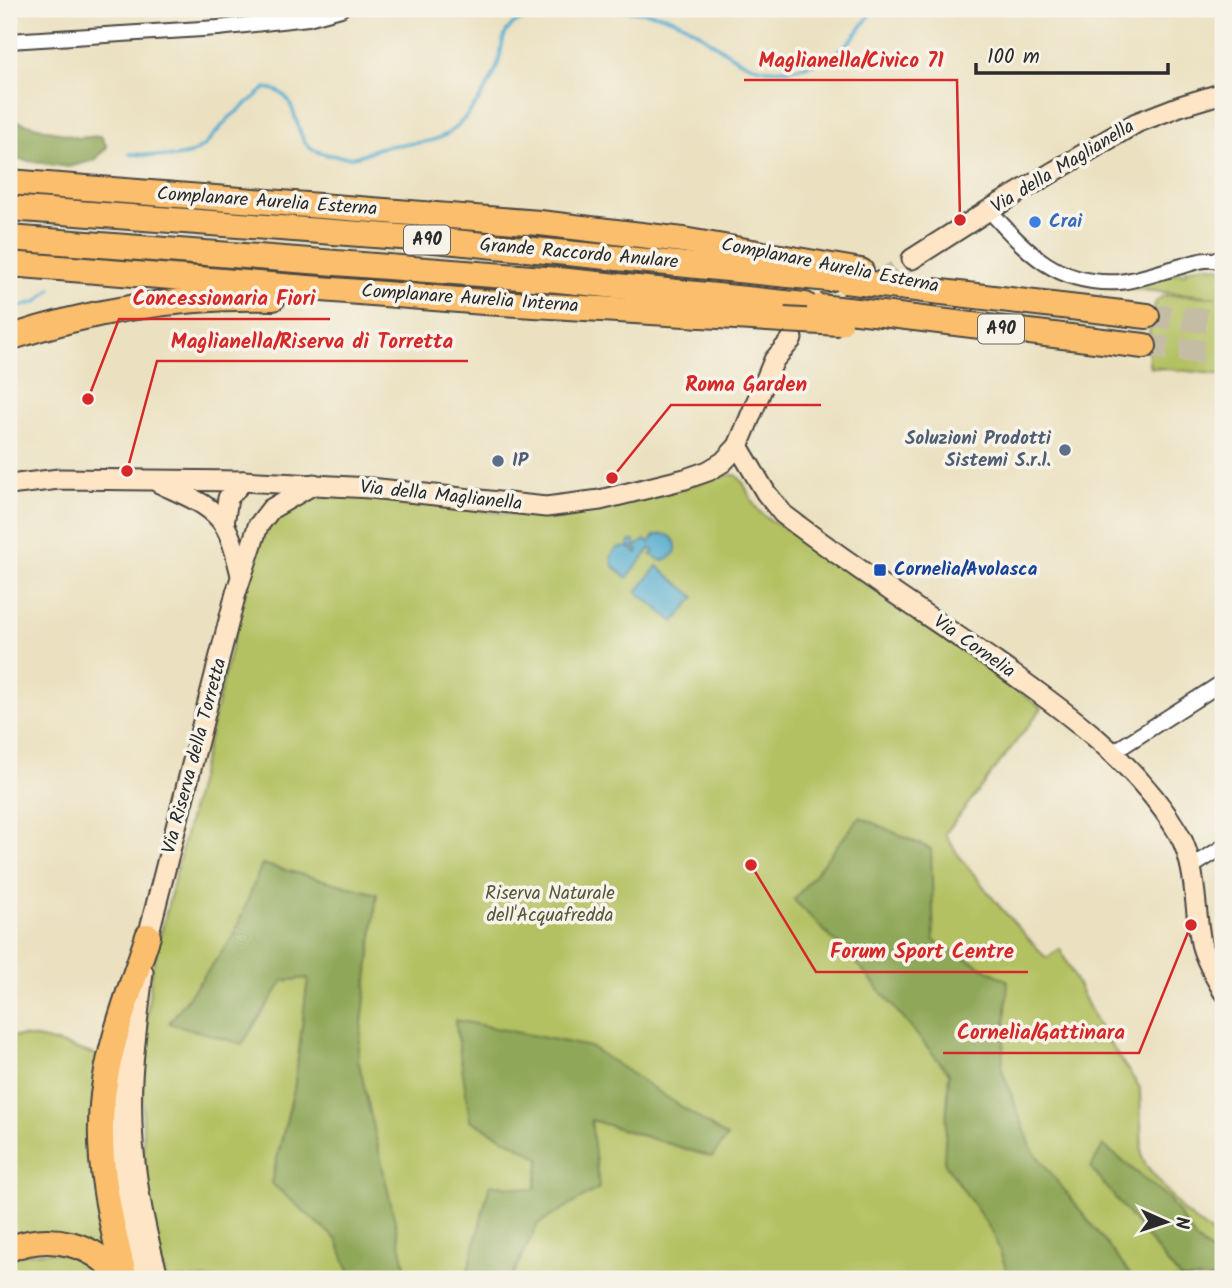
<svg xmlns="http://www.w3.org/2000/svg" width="1232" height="1288" font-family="Kalam,sans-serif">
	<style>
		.green { fill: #b4c162; stroke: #707646; stroke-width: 2 }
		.forest { fill: #8fa758; stroke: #5d6942; stroke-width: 2 }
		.water { fill: #51abcf; stroke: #3e6b7d; stroke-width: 2 }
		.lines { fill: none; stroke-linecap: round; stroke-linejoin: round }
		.stream { stroke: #51abcf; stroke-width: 3.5 }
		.secondary-tunnel { stroke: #c5bda3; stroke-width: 19; stroke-dasharray: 19 10; stroke-linecap: butt }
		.highway-tunnel { stroke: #c5bda3; stroke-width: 24; stroke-dasharray: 24 12; stroke-linecap: butt }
		.street-casing { stroke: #484642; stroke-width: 18 }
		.secondary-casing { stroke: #484642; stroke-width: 23 }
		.highway-casing { stroke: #484642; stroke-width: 28 }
		.street { stroke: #fff; stroke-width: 14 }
		.secondary { stroke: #fde5c5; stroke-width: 19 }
		.highway { stroke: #fabe6d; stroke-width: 24 }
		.highway-bridge-casing { stroke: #484642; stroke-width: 28; stroke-linecap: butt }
		.highway-bridge { stroke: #fabe6d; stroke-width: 24 }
		.shop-dot { fill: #3f7fe0; stroke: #f7f3e8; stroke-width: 2.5 }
		.service-dot { fill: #5c6f8a; stroke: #f7f3e8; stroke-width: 2.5 }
		.transit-dot { fill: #1a4fb4; stroke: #f7f3e8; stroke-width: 2.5 }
		.labels { text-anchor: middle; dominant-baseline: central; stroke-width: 7; stroke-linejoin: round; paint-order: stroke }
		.shield { fill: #f7f3e8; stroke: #686764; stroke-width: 2 }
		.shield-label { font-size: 18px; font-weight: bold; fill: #2b2b2b }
		.street-label { font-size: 19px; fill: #2b2b2b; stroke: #f7f3e8 }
		.shop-label { font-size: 19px; font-weight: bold; fill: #366cbe; stroke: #f7f3e8; text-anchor: start }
		.service-label { font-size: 19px; font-weight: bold; fill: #4e5e75; stroke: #f7f3e8; text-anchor: end }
		.transit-label { font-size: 19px; font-weight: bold; fill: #164399; stroke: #f7f3e8; text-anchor: start }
		.park-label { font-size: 19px; fill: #54583c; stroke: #f7f3e8 }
		.leader { fill: none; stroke: #d62828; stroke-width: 2.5 }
		.callout-dot { fill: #d62828; stroke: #f7f3e8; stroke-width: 2.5 }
		.callout-label { font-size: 21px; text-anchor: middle; font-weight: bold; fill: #d62828; stroke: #f7f3e8; stroke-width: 7; stroke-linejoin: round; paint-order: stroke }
	</style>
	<rect width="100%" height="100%" fill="#f7f3e8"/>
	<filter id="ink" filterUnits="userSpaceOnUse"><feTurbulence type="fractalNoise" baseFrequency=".0143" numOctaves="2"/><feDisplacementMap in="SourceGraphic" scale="14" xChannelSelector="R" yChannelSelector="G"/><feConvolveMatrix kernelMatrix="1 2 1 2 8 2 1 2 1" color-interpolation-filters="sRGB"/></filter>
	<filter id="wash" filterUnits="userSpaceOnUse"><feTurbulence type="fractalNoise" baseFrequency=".00686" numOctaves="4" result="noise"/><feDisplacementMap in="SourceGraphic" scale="28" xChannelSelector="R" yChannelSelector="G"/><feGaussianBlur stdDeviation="1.57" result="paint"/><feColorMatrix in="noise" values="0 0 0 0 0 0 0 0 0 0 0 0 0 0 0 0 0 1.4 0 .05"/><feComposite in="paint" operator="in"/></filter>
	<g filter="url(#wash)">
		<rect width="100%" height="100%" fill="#ebe1c1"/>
		<g class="green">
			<path d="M 1204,265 L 1223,268 L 1223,375 L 1150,367 C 1147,356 1149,312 1156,302 C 1159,298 1160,298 1165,295 L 1218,297 L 1109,287 L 1180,272 L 1182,274 L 1186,273 L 1186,270 Z"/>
			<path d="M 727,475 L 736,475 C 745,483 746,489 751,499 C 760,518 777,524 795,533 L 1042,708 L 945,834 L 957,853 L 1000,907 L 1046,958 L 1060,949 L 1099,1027 L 1140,1088 L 1142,1157 L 1145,1164 L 1184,1212 L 1223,1243 L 1223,1279 L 166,1279 C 135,1179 140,1073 152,970 L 257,543 L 266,524 L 289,508 L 313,498 L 357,495 L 485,511 L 542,517 L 560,517 L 647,498 Z"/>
			<path d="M 9,1036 C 41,1035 69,1047 99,1056 L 109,1253 L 9,1237 Z"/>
			<path d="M 54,1252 L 80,1259 L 106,1279 L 9,1279 L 9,1261 L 22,1254 Z"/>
		</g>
		<g class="forest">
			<path d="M 9,119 L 78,138 L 101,136 L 107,147 L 95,160 L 68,167 L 9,158 Z"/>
			<path d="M 860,817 L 931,849 L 934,941 L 1008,981 L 1002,1070 L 1032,1149 L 1134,1279 L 1010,1279 L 993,1233 L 944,1162 L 949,1073 L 861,968 L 794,900 Z"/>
			<path d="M 262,864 L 377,894 L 358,1059 L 408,1279 L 352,1279 L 337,1240 L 271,1183 L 294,1089 L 308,978 L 283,981 L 242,1044 L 169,1023 L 233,937 Z"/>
			<path d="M 455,1020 L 591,1047 L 727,1137 L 712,1157 L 591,1120 L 599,1188 L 538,1224 L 511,1279 L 466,1279 L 490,1184 L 535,1190 L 540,1158 L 470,1120 Z"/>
			<path d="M 1103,1145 L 1168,1198 L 1196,1240 L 1223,1261 L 1223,1279 L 1181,1279 L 1175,1272 L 1091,1168 Z"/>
		</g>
		<g class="water">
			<path d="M 662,534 C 672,535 677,541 676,551 L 670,558 L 662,561 L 651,555 L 654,551 L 651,548 L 627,578 L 613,566 L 611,556 L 617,548 L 627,547 L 637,553 L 638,550 L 629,546 L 629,541 L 634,541 L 636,546 L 645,540 L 649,543 L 654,536 Z"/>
			<path d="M 657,566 L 695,597 L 674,622 L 637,592 Z"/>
		</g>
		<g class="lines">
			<g class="stream">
				<path d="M 130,154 L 175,157 L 191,154 L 205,145 L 229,118 L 266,88 C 299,91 292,127 307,145 C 316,155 340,157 353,157 C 363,156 372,149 383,147 C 405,142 431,146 450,132 C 468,118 485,93 495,72 C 506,49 495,26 528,18 C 570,15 618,5 660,15 C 691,22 712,45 739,60 C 773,78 819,69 848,43 C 858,33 866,21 873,9"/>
				<path d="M 9,309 L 37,302 L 51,289"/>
			</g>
		</g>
	</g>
	<g filter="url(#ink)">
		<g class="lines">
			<path class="secondary-tunnel" d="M 831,312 L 912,259"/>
			<g class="highway-tunnel">
				<path d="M 1147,316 L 1223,322"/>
				<path d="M 1144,346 L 1223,354"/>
			</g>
			<defs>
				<g id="street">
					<path d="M 9,41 L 218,28 L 308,18 L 341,9"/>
					<path d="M 989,210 C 1027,252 1057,286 1119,282 C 1140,280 1162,271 1182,266 C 1195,262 1210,256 1223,263"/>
					<path d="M 1112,753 L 1223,682"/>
					<path d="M 1190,868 L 1223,847"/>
				</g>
				<g id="secondary">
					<path d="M 912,259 L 989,210 L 1136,123 L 1180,106 L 1223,93"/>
					<path d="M 738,446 L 766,493 L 783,514 C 852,567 926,614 997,663 C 1064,710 1137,762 1179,834 C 1197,866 1194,907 1201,943 C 1205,960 1215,976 1223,991"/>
					<path d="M 159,483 C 182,494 213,504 226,528 C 234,542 237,560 241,575"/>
					<path d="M 9,485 L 59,479 L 243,481 L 370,488 L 546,507 L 600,500 L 685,479 L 708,471 L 723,462 L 738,446 L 774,360 L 792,339"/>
					<path d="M 224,524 L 228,498 L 243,481"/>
					<path d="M 145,948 L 236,593 L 258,526 L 271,509 L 314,484"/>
					<path d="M 143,972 C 139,1008 134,1043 132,1079 C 129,1146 140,1215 159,1279"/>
					<path d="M 129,1029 C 112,1111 112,1200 143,1279"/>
				</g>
				<g id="highway">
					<path d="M 9,182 L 540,223 L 683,240 L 861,271"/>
					<path d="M 9,208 L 414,238 L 829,279"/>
					<path d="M 9,238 L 558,280 L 805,305"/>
					<path d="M 9,264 L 484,302 L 784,320"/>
					<path d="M 899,287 L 1147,316"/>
					<path d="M 857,311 L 1144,346"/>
					<path d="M 9,338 C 93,310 184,296 273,298"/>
					<path d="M 9,1249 C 50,1232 95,1243 122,1279"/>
					<path d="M 125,1279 C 110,1219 95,1158 103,1095 C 110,1041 131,988 148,936"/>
				</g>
			</defs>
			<use href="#street" class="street-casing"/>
			<use href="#secondary" class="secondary-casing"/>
			<use href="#highway" class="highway-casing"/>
			<use href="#street" class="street"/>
			<use href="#secondary" class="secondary"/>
			<use href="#highway" class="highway"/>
			<defs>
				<g id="highway-bridge">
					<path d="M 844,281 L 899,287"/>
					<path d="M 819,307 L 857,311"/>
					<path d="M 784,320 L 840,323"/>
				</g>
			</defs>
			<use href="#highway-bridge" class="highway-bridge-casing"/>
			<use href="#highway-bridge" class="highway-bridge"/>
		</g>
	</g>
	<circle class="shop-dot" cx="1035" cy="222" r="7"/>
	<g class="service-dot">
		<circle cx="1065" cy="450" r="7"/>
		<circle cx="498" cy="461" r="7"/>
	</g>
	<rect class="transit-dot" x="873" y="563" width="14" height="14" rx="3.5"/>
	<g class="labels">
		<g class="shield">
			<rect x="404" y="225.5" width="46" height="29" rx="5"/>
			<rect x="978" y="314.5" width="46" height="29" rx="5"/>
		</g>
		<g class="shield-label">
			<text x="427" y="240">A90</text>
			<text x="1001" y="329">A90</text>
		</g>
		<g class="street-label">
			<text transform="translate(1063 167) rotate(-31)">Via della Maglianella</text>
			<text transform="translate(267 202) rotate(4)">Complanare Aurelia Esterna</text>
			<text transform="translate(579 254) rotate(5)">Grande Raccordo Anulare</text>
			<text transform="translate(830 266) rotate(11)">Complanare Aurelia Esterna</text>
			<text transform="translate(470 299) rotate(4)">Complanare Aurelia Interna</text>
			<text transform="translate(441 496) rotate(6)">Via della Maglianella</text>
			<text transform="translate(974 647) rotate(35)">Via Cornelia</text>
			<text transform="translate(195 756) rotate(-75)">Via Riserva della Torretta</text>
		</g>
		<g class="shop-label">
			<text x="1049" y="222">Crai</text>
		</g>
		<g class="service-label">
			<text x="1051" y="439">Soluzioni Prodotti<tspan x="1051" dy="22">Sistemi S.r.l.</tspan></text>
			<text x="512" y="461" text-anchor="start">IP</text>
		</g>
		<g class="transit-label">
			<text x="894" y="570">Cornelia/Avolasca</text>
		</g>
		<g class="park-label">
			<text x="550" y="894">Riserva Naturale<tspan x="550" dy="22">dell'Acquafredda</tspan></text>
		</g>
	</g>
	<path class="leader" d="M960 220L957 80H744M88 399L119 319H330M127 471L157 361H468M612 478L671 405H821M751 865L816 972H1028M1191 925L1139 1053H943"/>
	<g class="callout-dot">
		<circle cx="960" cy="220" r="7"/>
		<circle cx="88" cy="399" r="7"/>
		<circle cx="127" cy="471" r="7"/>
		<circle cx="612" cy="478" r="7"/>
		<circle cx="751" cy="865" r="7"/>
		<circle cx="1191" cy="925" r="7"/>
	</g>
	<g class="callout-label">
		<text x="851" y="67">Maglianella/Civico 71</text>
		<text x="224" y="305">Concessionaria Fiori</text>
		<text x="312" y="348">Maglianella/Riserva di Torretta</text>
		<text x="746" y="391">Roma Garden</text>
		<text x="922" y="958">Forum Sport Centre</text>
		<text x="1041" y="1039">Cornelia/Gattinara</text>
	</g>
	<rect width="1232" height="1288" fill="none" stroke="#f7f3e8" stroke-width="35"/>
	<g transform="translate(1166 1222) rotate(93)" stroke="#f7f3e8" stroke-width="5" paint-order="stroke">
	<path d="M0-5L12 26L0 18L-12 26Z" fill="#2b2b2b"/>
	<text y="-10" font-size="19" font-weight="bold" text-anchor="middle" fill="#2b2b2b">N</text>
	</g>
	<path d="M976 63v10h192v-10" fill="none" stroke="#2b2b2b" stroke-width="3.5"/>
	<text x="987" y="63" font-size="21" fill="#2b2b2b" stroke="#f7f3e8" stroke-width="5" paint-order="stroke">100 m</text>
</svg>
